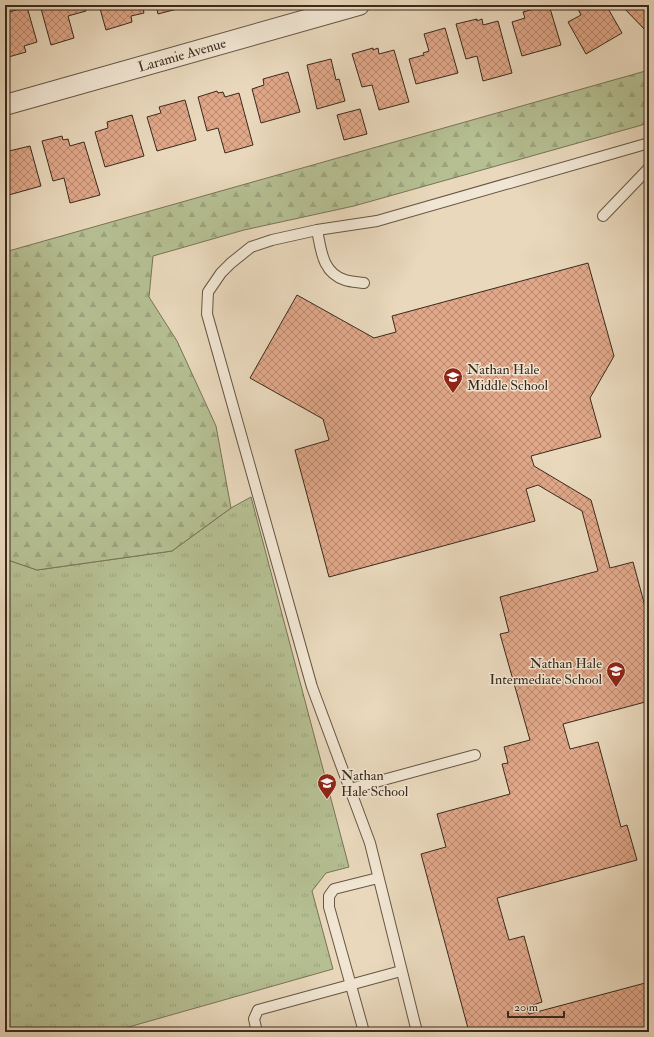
<svg xmlns="http://www.w3.org/2000/svg" width="654" height="1037" font-family="'IM FELL Double Pica',serif">
	<style>
		.grass { fill: url(#grass-tufts); stroke: #787457 }
		.forest { fill: url(#forest-firs); stroke: #787457 }
		.building { fill: url(#building-cross-hatch); stroke: #3a2a1c }
		.lines { fill: none; stroke-linecap: round; stroke-linejoin: round }
		.lane-casing { stroke: #665644; stroke-width: 12 }
		.street-casing { stroke: #665644; stroke-width: 22 }
		.lane { stroke: #f1e6d3; stroke-width: 10 }
		.street { stroke: #f1e6d3; stroke-width: 20 }
		.labels { text-anchor: middle; dominant-baseline: central; stroke-width: 3; stroke-linejoin: round; paint-order: stroke }
		.street-label { font-size: 14px; fill: #3a2a1c; stroke: #f1e6d3 }
		.poi-label { font-size: 14px; fill: #3a2a1c; stroke: #f1e6d3; text-anchor: start }
	</style>
	<defs>
		<pattern id="grass-tufts" width="24" height="20" patternUnits="userSpaceOnUse"><rect width="24" height="20" fill="#b5bf92"/><path d="M3 7l-1-3M5 7V3M7 7l1-3M15 17l-1-3M17 17v-4M19 17l1-3" fill="none" stroke="#9ca47d"/></pattern>
		<pattern id="forest-firs" width="22" height="20" patternUnits="userSpaceOnUse"><rect width="22" height="20" fill="#b5bf92"/><path d="M5 1l3.5 6h-7zM16 11l3.5 6h-7z" fill="#9ca47d"/></pattern>
		<pattern id="building-cross-hatch" width="8" height="8" patternUnits="userSpaceOnUse"><rect width="8" height="8" fill="#e0a789"/><path d="M0 0l8 8M0 8l8-8" fill="none" stroke="#b7886f"/></pattern>
	</defs>
	<rect width="100%" height="100%" fill="#e9d8bc"/>
	<filter id="stains"><feTurbulence type="fractalNoise" baseFrequency=".005" numOctaves="4"/><feColorMatrix values="0 0 0 0 .2 0 0 0 0 .09 0 0 0 0 .02 0 0 0 .5 -.17"/></filter>
	<radialGradient id="worn" r=".72"><stop offset=".6" stop-color="#630" stop-opacity="0"/><stop offset="1" stop-color="#630" stop-opacity=".3"/></radialGradient>
	<path class="grass" d="M 251,497 L 349,867 L 326,873 L 312,891 L 333,969 L 111,1032 L 12,1032 L 5,1030 L 5,559 L 37,570 L 172,551 L 231,508 Z"/>
	<path class="forest" d="M 649,70 L 649,123 L 354,206 L 244,230 L 153,256 L 149,297 L 177,341 L 216,426 L 231,508 L 172,551 L 37,570 L 5,559 L 5,252 Z"/>
	<g class="building">
		<path d="M 40,5 L 85,5 L 86,11 L 68,16 L 74,38 L 51,45 Z"/>
		<path d="M 99,5 L 142,5 L 144,13 L 131,16 L 132,22 L 106,30 Z"/>
		<path d="M 156,5 L 180,5 L 181,8 L 158,14 Z"/>
		<path d="M 549,5 L 561,45 L 522,56 L 512,22 L 525,18 L 523,12 Z"/>
		<path d="M 586,5 L 606,5 L 622,33 L 586,54 L 568,22 L 581,15 L 578,9 Z"/>
		<path d="M 621,5 L 649,5 L 649,34 Z"/>
		<path d="M 27,7 L 37,42 L 24,46 L 26,52 L 5,58 L 5,13 Z"/>
		<path d="M 477,19 L 477,21 L 482,19 L 483,25 L 498,21 L 512,73 L 483,81 L 477,56 L 466,59 L 456,24 Z"/>
		<path d="M 445,28 L 458,73 L 416,84 L 409,59 L 424,55 L 423,53 L 429,51 L 424,34 Z"/>
		<path d="M 373,48 L 373,50 L 378,48 L 379,54 L 394,50 L 409,102 L 379,110 L 372,85 L 362,87 L 352,54 Z"/>
		<path d="M 331,59 L 336,80 L 339,79 L 345,101 L 317,109 L 307,65 Z"/>
		<path d="M 288,72 L 300,112 L 261,123 L 252,89 L 264,85 L 263,79 Z"/>
		<path d="M 217,91 L 218,93 L 223,92 L 225,97 L 239,93 L 253,145 L 225,153 L 218,128 L 207,131 L 198,97 Z"/>
		<path d="M 185,100 L 196,140 L 157,151 L 147,117 L 161,113 L 159,107 Z"/>
		<path d="M 360,109 L 367,134 L 344,140 L 337,115 Z"/>
		<path d="M 132,115 L 144,156 L 105,167 L 95,132 L 108,128 L 107,122 Z"/>
		<path d="M 62,136 L 63,140 L 68,139 L 70,146 L 84,142 L 100,195 L 70,203 L 64,178 L 53,181 L 42,141 Z"/>
		<path d="M 30,146 L 41,186 L 5,196 L 5,152 Z"/>
		<path d="M 588,263 L 614,356 L 590,398 L 601,437 L 531,456 L 534,466 L 591,500 L 610,568 L 633,562 L 649,621 L 649,701 L 563,724 L 570,749 L 598,742 L 621,827 L 627,825 L 637,860 L 497,898 L 509,940 L 524,936 L 542,1002 L 527,1007 L 529,1014 L 649,982 L 649,1032 L 469,1032 L 421,854 L 446,847 L 437,814 L 510,794 L 502,764 L 508,763 L 504,747 L 530,740 L 500,634 L 509,632 L 500,597 L 598,571 L 582,511 L 538,485 L 526,489 L 535,521 L 329,577 L 295,450 L 329,440 L 323,419 L 250,378 L 297,295 L 374,338 L 396,332 L 392,316 Z"/>
	</g>
	<g class="lines">
		<defs>
			<g id="lane">
				<path d="M 603,216 L 649,168"/>
				<path d="M 317,230 C 321,249 322,273 345,280 C 351,282 358,282 364,283"/>
				<path d="M 350,789 L 475,755"/>
				<path d="M 257,1032 L 254,1019 L 258,1010 L 401,971"/>
				<path d="M 364,1032 L 329,907 L 329,896 L 334,889 L 378,878"/>
				<path d="M 417,1032 L 370,843 L 312,687 L 207,314 L 208,292 L 221,273 L 231,263 L 251,247 L 272,240 L 317,230 L 377,221 L 649,143"/>
			</g>
			<path id="street" d="M 5,105 L 359,5"/>
		</defs>
		<use href="#lane" class="lane-casing"/>
		<use href="#street" class="street-casing"/>
		<use href="#lane" class="lane"/>
		<use href="#street" class="street"/>
	</g>
	<defs>
		<symbol id="school-pin" viewBox="-11 -11 22 30"><path d="M0 17L-7.5 6A9.5 9.5 0 1 1 7.5 6Z" fill="#8f2418" stroke="#f1e6d3"/><path d="M0-5L7-2L0 1L-7-2ZM-4 1L0 2.5L4 1V4Q0 6-4 4Z" fill="#fff"/></symbol>
	</defs>
	<g fill-rule="evenodd">
		<use href="#school-pin" x="442" y="366" width="22" height="30"/>
		<use href="#school-pin" x="605" y="660" width="22" height="30"/>
		<use href="#school-pin" x="316" y="772" width="22" height="30"/>
	</g>
	<g class="labels">
		<g class="street-label">
			<text transform="translate(182 55) rotate(-16)">Laramie Avenue</text>
		</g>
		<g class="poi-label">
			<text x="467" y="369">Nathan Hale<tspan x="467" dy="16">Middle School</tspan></text>
			<text x="602" y="663" text-anchor="end">Nathan Hale<tspan x="602" dy="16">Intermediate School</tspan></text>
			<text x="341" y="775">Nathan<tspan x="341" dy="16">Hale School</tspan></text>
		</g>
	</g>
	<rect width="654" height="1037" fill="none" stroke="#e9d8bc" stroke-width="20"/>
	<rect x="6" y="6" width="642" height="1025" fill="none" stroke="#3a2a1c" stroke-width="2"/>
	<rect x="10" y="10" width="634" height="1017" fill="none" stroke="#3a2a1c"/>
	<path d="M508 1011v6h56v-6" fill="none" stroke="#3a2a1c" stroke-width="2"/>
	<text x="514" y="1011" font-size="12" fill="#3a2a1c" stroke="#f1e6d3" stroke-width="3" paint-order="stroke">20 m</text>
	<rect width="100%" height="100%" filter="url(#stains)"/>
	<rect width="100%" height="100%" fill="url(#worn)"/>
</svg>
